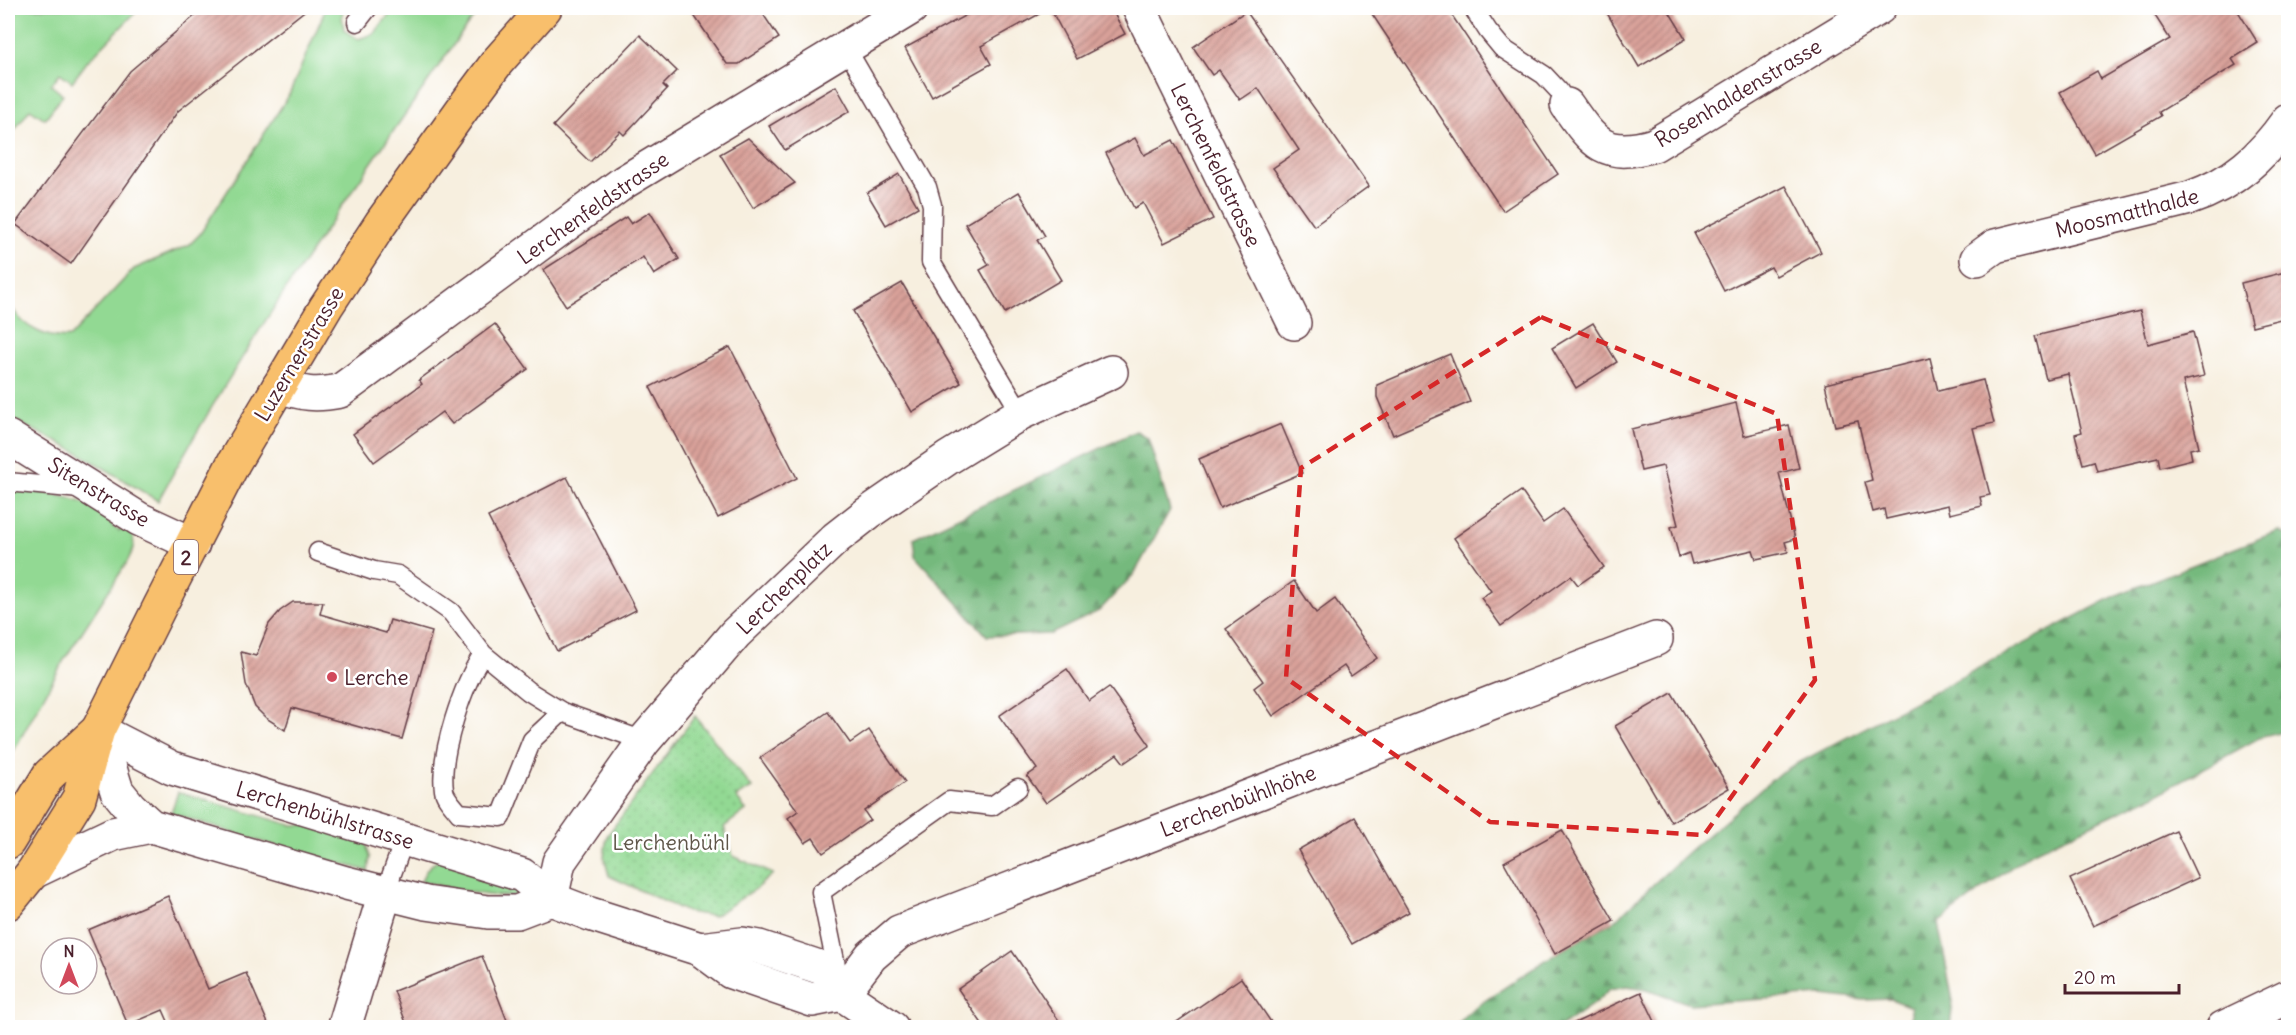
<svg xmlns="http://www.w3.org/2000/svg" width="2296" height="1035" font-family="Delius,sans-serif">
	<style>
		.grass { fill: #92d993; stroke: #6e7c5f; stroke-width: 1.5 }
		.forest { fill: url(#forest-firs); stroke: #606c54; stroke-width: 1.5 }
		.park { fill: url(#park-dots); stroke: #6e7c5f; stroke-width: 1.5 }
		.building { fill: url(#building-hatch) }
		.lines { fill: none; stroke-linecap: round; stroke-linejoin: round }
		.lane-casing { stroke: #643e46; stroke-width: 21 }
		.street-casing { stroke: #643e46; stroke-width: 36 }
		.primary-casing { stroke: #643e46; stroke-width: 36 }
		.lane { stroke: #fff; stroke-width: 18 }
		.street { stroke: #fff; stroke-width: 33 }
		.primary { stroke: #f8bf6c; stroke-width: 33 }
		.marked { fill: none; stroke: #d62828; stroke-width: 4.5; stroke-dasharray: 12 8; stroke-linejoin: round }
		.poi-dot { fill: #d1495b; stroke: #fff; stroke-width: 2 }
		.labels { text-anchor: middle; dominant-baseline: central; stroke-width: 5; stroke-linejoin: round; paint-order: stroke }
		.shield { fill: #fff; stroke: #80626b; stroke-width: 1.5 }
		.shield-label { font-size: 20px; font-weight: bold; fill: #4a1f2b }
		.street-label { font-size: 21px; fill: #4a1f2b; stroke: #fff }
		.poi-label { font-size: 21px; fill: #4a1f2b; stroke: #fff; text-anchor: start }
		.park-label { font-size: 21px; fill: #60574a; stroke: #fff }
	</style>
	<defs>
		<pattern id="forest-firs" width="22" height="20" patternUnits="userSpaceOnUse" patternTransform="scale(1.5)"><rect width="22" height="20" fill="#75b97d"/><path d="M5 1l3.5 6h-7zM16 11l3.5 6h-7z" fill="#629667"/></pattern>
		<pattern id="park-dots" width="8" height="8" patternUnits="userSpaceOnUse" patternTransform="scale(1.5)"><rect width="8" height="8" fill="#92d993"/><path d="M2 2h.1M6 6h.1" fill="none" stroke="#7fba7f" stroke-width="1.8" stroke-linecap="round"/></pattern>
		<pattern id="building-hatch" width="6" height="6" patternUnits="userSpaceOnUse" patternTransform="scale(1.5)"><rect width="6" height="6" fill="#d9a19a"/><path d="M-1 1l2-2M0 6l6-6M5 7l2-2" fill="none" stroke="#b2837e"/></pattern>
	</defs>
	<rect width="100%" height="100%" fill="#fff"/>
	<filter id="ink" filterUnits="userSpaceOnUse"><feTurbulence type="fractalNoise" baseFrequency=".0167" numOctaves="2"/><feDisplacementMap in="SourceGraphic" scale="12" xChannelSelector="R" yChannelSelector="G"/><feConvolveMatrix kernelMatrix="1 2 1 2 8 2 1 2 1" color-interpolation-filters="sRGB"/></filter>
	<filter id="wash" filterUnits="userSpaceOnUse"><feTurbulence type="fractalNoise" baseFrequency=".008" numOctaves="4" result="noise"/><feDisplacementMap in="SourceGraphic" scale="24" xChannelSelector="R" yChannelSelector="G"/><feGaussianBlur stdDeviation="1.35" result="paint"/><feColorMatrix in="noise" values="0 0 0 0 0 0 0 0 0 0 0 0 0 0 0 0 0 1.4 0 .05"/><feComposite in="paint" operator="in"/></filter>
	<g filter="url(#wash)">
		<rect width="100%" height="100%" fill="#f7efdf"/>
		<g class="grass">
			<path d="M 21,8 L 131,8 L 135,13 L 87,62 L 72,82 L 60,73 L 51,85 L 63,95 L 45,119 L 30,109 L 8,139 L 8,14 Z"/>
			<path d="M 326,8 L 343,8 L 342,16 L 344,30 L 358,39 L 374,34 L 394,8 L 482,8 L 468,24 C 360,179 249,334 158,501 L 79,453 L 8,417 L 8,291 C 9,297 10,304 13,309 C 23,328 50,340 70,337 L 134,269 L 189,245 L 200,234 L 289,95 Z"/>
			<path d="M 12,487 C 50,494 83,497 116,519 L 112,526 L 119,531 L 124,526 L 133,536 L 134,548 L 126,564 L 64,660 L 12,754 L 8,753 L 8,503 Z"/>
			<path d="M 178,792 L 291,825 L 318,825 L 359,838 L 366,844 L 370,857 L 368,871 L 259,841 L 171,813 Z"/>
			<path d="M 445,858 L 521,893 C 504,903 442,886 421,881 C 426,868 431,863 445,858 Z"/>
		</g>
		<g class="forest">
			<path d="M 1136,431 L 1148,438 L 1170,510 L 1134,574 L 1099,611 L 1051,634 L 987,636 L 915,556 L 913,539 Z"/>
			<path d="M 2278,531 L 2288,536 L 2288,731 L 2259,738 L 2159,793 L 2029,854 L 1938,923 L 1953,1001 L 1950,1027 L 1911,1027 L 1911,1007 L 1891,999 L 1864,1000 L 1822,995 L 1690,1004 L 1647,989 L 1627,986 L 1610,989 L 1596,1002 L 1560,1027 L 1455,1027 L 1471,1010 L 1555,954 L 1614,921 L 1689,851 L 1781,772 L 2117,595 Z"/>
		</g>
		<path class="park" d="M 695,716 L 752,788 L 736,797 L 746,810 L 724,827 L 733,856 L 773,874 L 754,890 L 714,916 L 687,912 L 609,876 L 604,857 L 607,836 Z"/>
		<g id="blocks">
			<g class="building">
				<path d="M 204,8 L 308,8 L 178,111 L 71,264 L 15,224 L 130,71 Z"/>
				<path d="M 689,8 L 759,8 L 779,38 L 739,64 L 727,64 Z"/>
				<path d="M 979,8 L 1111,8 L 1125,34 L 1077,59 L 1050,8 L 981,46 L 991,64 L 932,97 L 905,48 Z"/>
				<path d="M 1368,8 L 1447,8 L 1558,174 L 1503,211 Z"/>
				<path d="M 1604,8 L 1667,8 L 1686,39 L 1639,67 Z"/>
				<path d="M 2150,8 L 2236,8 L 2258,43 L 2232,59 L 2236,65 L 2159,112 L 2161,116 L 2095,154 L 2060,92 L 2097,71 L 2101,79 L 2170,39 Z"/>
				<path d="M 1246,11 L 1369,186 L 1314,226 L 1273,168 L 1299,150 L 1258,88 L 1240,100 L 1219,70 L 1212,75 L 1193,47 Z"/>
				<path d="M 640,35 L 677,71 L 663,85 L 667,89 L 624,135 L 620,131 L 590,162 L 553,126 Z"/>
				<path d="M 836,86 L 850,111 L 785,150 L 769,126 Z"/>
				<path d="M 748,138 L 795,183 L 753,208 L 720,154 Z"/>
				<path d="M 1135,138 L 1144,155 L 1173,140 L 1213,219 L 1164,243 L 1143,203 L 1134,208 L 1106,153 Z"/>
				<path d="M 899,174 L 918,207 L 886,225 L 867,193 Z"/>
				<path d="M 1786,186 L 1821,252 L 1776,276 L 1771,267 L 1724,291 L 1694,233 Z"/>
				<path d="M 1019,192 L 1045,236 L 1037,240 L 1061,280 L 1005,313 L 980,270 L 989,265 L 965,224 Z"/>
				<path d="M 650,212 L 679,259 L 654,275 L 643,257 L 566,306 L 543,270 L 626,217 L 631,224 Z"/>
				<path d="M 2289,271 L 2289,317 L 2252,326 L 2241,283 Z"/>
				<path d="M 902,283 L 961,383 L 912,412 L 853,311 Z"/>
				<path d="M 2140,311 L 2148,344 L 2193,332 L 2204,376 L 2183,381 L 2199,447 L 2190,449 L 2192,459 L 2160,467 L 2158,457 L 2097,471 L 2094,461 L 2083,464 L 2075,434 L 2082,432 L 2068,374 L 2046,379 L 2035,336 Z"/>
				<path d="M 1593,323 L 1617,362 L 1576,388 L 1552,348 Z"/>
				<path d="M 495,324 L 528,369 L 452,424 L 442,412 L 374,462 L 353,434 L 422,384 L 419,380 Z"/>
				<path d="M 730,347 L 797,478 L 718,518 L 650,387 Z"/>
				<path d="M 1450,354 L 1470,402 L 1393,435 L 1377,397 L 1377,385 Z"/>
				<path d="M 1930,358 L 1938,391 L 1983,380 L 1994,423 L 1973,428 L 1990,495 L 1980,497 L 1982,506 L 1950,514 L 1948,505 L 1886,519 L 1884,509 L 1873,512 L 1865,482 L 1872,480 L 1858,421 L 1835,426 L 1825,384 Z"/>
				<path d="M 1736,403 L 1744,436 L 1789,425 L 1799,468 L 1779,473 L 1795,539 L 1785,542 L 1788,552 L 1756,559 L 1753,550 L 1692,564 L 1689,553 L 1679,557 L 1671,527 L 1678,525 L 1663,466 L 1641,471 L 1631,429 Z"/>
				<path d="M 1281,424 L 1302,473 L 1220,508 L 1199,459 Z"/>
				<path d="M 567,477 L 636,610 L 557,651 L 488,517 Z"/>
				<path d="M 1521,491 L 1543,523 L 1563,509 L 1604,567 L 1578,585 L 1571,576 L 1501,626 L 1481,598 L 1491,591 L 1454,538 Z"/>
				<path d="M 1294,581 L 1316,613 L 1335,599 L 1377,658 L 1351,676 L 1344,666 L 1273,716 L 1254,688 L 1263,681 L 1226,629 Z"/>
				<path d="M 293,602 L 323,602 L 320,614 L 386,633 L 390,620 L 432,632 L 402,739 L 292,708 L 285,730 L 266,718 L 255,707 L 246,684 L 241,652 L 256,656 L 269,624 L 280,611 Z"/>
				<path d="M 1067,669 L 1089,701 L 1109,687 L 1150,745 L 1124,763 L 1117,754 L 1046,803 L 1027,776 L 1037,769 L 999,716 Z"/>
				<path d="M 1672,693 L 1729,788 L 1671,822 L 1615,726 Z"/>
				<path d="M 828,712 L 850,743 L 869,730 L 905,782 L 864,811 L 870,820 L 823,853 L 813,838 L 805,843 L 788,818 L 798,811 L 760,758 Z"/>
				<path d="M 1355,817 L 1409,912 L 1352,944 L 1298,850 Z"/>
				<path d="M 1562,830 L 1614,921 L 1555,954 L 1504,862 Z"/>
				<path d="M 2176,831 L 2198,878 L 2093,926 L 2070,879 Z"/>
				<path d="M 168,896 L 208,989 L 246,973 L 270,1028 L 171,1028 L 163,1010 L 128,1025 L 88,930 Z"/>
				<path d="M 1012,951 L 1064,1028 L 985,1028 L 958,989 Z"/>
				<path d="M 482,956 L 510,1028 L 408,1028 L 394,991 Z"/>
				<path d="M 1241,978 L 1275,1028 L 1168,1028 Z"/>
				<path d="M 1641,992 L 1658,1028 L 1564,1028 Z"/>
			</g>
		</g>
	</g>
	<g filter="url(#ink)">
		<use href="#blocks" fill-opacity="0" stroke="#643e46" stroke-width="1.5"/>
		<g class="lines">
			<defs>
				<g id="lane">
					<path d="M 1473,8 L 1488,31 L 1502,48 L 1544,75 L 1559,91 L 1567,105"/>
					<path d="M 357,22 L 368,8"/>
					<path d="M 845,46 L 927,187 L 932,205 L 931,262 L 1021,413"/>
					<path d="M 8,482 L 80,489"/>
					<path d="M 318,552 L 374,571 L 398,575 L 451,612 L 483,654 L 528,691 L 562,712 L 644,741"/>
					<path d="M 483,654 C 463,684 439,754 444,790 C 445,798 454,806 459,813 L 501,817 L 532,740 L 562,712"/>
					<path d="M 385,893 L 404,840"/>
					<path d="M 839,980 L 821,892 L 949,801 L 992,806 L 1018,788"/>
				</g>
				<g id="street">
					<path d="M 1139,8 L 1294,323"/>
					<path d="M 1567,105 C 1594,144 1605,159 1654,145 L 1879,8"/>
					<path d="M 1977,259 L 1995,246 L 2190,198 C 2234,183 2262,157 2288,120"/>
					<path d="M 279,386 C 303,394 315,396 340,391 L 624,182 L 911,8"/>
					<path d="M 8,437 L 139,519 L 193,544"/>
					<path d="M 98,730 L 172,768 L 522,875 L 551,899 L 590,914 L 700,949 L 731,972 L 812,1000 L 842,994"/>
					<path d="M 98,730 L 117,791 L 130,807 L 151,826 L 346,883 L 426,903 L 488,912 L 517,912 L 551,899"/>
					<path d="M 33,872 L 113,834 L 151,826"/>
					<path d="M 551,899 L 559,862 L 644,741 L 735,634 L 836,538 L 868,513 L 948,458 L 1021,413 L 1111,372"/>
					<path d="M 700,949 L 742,944 L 759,947 L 825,969 L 842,994 L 892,1028"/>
					<path d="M 842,994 L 871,956 L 899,932 L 1656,639"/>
					<path d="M 344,1028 L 385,893"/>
					<path d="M 2223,1028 L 2288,997"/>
				</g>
				<g id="primary">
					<path d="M 8,842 L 49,775 L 98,730"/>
					<path d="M 8,903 L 33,872 L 79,798 L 98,730 L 160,606 L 234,462 L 326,307 L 381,223 L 466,104 L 498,61 L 545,8"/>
				</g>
			</defs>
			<use href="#lane" class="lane-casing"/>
			<use href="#street" class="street-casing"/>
			<use href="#primary" class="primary-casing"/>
			<use href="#lane" class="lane"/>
			<use href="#street" class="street"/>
			<use href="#primary" class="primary"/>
		</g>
	</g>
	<path class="marked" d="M 1541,317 L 1777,414 L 1815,680 L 1704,835 L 1490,822 L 1286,678 L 1301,468 Z"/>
	<circle class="poi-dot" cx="332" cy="677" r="6"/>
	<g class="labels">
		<rect class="shield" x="174" y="540" width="24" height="34" rx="4.5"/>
		<g class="shield-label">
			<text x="186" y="557">2</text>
		</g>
		<g class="street-label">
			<text transform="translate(1738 93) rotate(-31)">Rosenhaldenstrasse</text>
			<text transform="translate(1216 165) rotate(64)">Lerchenfeldstrasse</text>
			<text transform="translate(593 208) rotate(-35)">Lerchenfeldstrasse</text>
			<text transform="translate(2127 213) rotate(-14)">Moosmatthalde</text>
			<text transform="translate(299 354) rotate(-59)">Luzernerstrasse</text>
			<text transform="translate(99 492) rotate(31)">Sitenstrasse</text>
			<text transform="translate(784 588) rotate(-44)">Lerchenplatz</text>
			<text transform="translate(1238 801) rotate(-21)">Lerchenbühlhöhe</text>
			<text transform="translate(325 815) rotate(17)">Lerchenbühlstrasse</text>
		</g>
		<g class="poi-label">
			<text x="344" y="677">Lerche</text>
		</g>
		<g class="park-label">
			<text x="671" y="842">Lerchenbühl</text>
		</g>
	</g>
	<rect width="2296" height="1035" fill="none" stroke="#fff" stroke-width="30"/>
	<g transform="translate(69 966)"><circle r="28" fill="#ffffff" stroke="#b7a5aa" stroke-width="1.5"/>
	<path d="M0-4.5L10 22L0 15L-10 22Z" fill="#d1495b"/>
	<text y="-9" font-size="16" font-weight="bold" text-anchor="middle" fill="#4a1f2b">N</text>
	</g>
	<path d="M2065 984v9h114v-9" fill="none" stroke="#4a1f2b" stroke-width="3"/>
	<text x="2074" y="984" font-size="18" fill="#4a1f2b" stroke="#ffffff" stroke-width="4.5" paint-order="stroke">20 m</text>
</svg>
